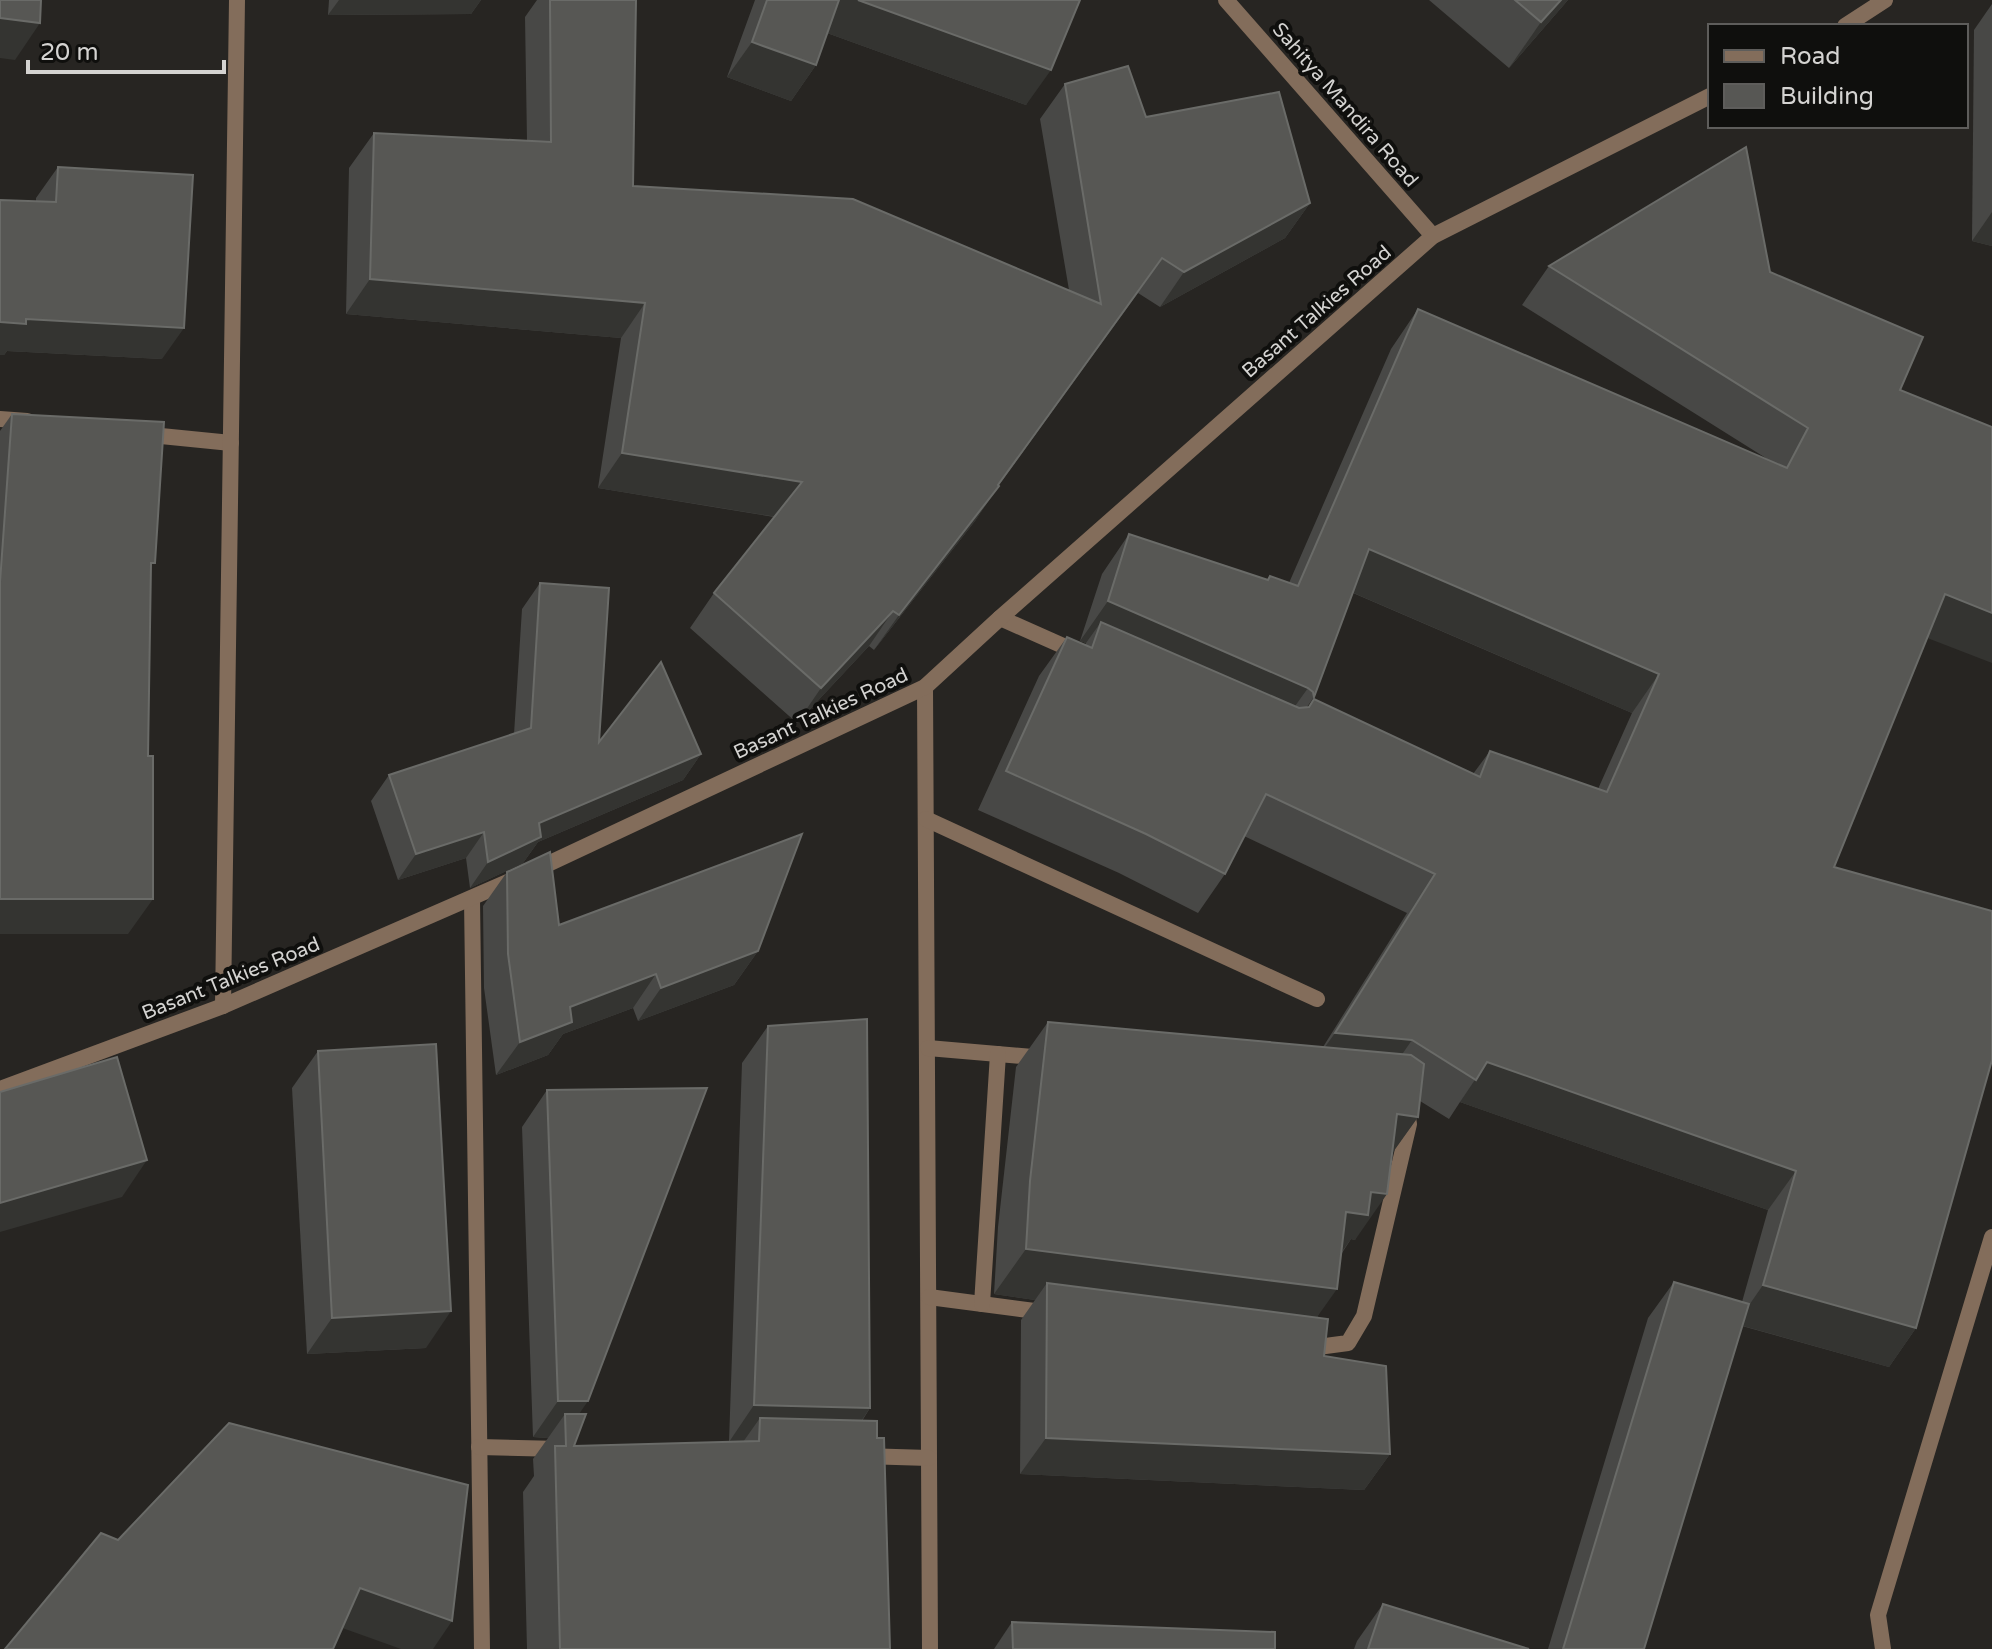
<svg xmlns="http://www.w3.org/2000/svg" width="1992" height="1649" font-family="'Varela Round',sans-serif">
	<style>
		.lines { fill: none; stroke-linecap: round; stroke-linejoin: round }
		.minor { stroke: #836d5b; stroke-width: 16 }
		.tertiary { stroke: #836d5b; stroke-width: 16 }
		.wall { fill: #484846; fill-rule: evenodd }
		.shaded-wall { fill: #343431 }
		.building { fill: #575754; stroke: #6a6b68; stroke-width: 2 }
		.labels { text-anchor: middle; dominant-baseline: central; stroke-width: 8; stroke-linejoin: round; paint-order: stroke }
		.street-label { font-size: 20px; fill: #d4d3d1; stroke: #0f0f0d }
	</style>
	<rect width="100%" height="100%" fill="#272522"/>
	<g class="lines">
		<g class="minor">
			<path d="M 1226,0 L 1433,236"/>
			<path d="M 0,419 L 27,421"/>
			<path d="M 141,434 L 231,443"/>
			<path d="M 1000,618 L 1079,653"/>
			<path d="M 925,687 L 930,1649"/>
			<path d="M 926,819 L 1317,999"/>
			<path d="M 472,899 L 482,1649"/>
			<path d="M 928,1048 L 1044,1058"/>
			<path d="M 929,1297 L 1050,1313"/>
			<path d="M 982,1304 L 998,1054"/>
			<path d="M 1303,1345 L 1318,1347 L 1348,1343 L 1364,1316 L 1409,1124 L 1407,1113"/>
			<path d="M 479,1447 L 560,1449"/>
			<path d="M 863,1456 L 929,1458"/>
			<path d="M 1883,1649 L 1878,1615 L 1992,1237"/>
		</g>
		<g class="tertiary">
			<path d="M 1845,26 L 1885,0"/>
			<path d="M 533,871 L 925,687 L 1000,618 L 1433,236 L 1710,96"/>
			<path d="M 223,1006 L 237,0"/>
			<path d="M 0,1089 L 223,1006 L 512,880"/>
		</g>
	</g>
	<g class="wall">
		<path d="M 329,0 L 481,0 L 471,14 L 328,15 Z"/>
		<path d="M 537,0 L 636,0 L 633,186 L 1069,290 L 1040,119 L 1065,84 L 1146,117 L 1310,203 L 1285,238 L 1160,307 L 1138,293 L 998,486 L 975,521 L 874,650 L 869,646 L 797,723 L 690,628 L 714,593 L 774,517 L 598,488 L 621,338 L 346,314 L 349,168 L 374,133 L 527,141 L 525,17 Z"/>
		<path d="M 755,0 L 1080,0 L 1026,105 L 827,33 L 816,65 L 791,101 L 727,77 Z"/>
		<path d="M 1429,0 L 1568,0 L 1509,68 Z"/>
		<path d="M 1992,4 L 1992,246 L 1972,241 L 1974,30 Z"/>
		<path d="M 58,167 L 162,359 L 7,351 L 4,355 L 0,355 L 0,200 L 36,201 L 36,198 Z"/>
		<path d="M 1549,266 L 1770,272 L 1900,390 L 1927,637 L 1834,867 L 1916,1328 L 1889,1367 L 1742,1326 L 1644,1649 L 1548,1649 L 1648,1318 L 1674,1282 L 1742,1302 L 1768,1210 L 1460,1102 L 1449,1119 L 1420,1101 L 1418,1117 L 1392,1153 L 1355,1240 L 1351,1239 L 1342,1253 L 1317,1318 L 1324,1356 L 1390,1454 L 1364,1490 L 1020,1474 L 1021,1320 L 1035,1300 L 994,1294 L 998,1227 L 1016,1067 L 1048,1022 L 1323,1047 L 1407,913 L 1244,836 L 1225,874 L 1198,913 L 1119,873 L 978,810 L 1039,676 L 1067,637 L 1085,645 L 1086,643 L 1080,641 L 1102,574 L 1129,534 L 1267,580 L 1270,576 L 1289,583 L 1391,349 L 1418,309 L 1769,460 L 1522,305 ZM 1353,593 L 1632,713 L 1598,789 L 1490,751 L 1473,774 L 1307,707 L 1314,697 Z"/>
		<path d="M 12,414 L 151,569 L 128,934 L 0,934 L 0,431 Z"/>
		<path d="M 540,583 L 599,742 L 701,754 L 683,780 L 538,842 L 523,863 L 470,888 L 466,858 L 398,880 L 371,801 L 389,775 L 514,734 L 522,609 Z"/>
		<path d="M 507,872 L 559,925 L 758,951 L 734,985 L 638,1021 L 633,1008 L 563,1034 L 548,1055 L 496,1075 L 484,988 L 483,906 Z"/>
		<path d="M 768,1026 L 870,1408 L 862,1421 L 877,1438 L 890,1649 L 527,1649 L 523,1492 L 534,1476 L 533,1459 L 548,1438 L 533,1437 L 522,1127 L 547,1090 L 579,1414 L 574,1446 L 729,1442 L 742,1063 Z"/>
		<path d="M 318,1051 L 426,1348 L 307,1354 L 292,1088 Z"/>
		<path d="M 1383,1604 L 1529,1649 L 1354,1649 L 1357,1641 Z"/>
		<path d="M 1012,1622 L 1275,1649 L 994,1649 Z"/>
	</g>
	<g class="shaded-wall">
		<path d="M 339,0 L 481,0 L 471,14 L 328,15 Z"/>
		<path d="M 837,0 L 858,0 L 1051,70 L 1026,105 L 816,29 Z"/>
		<path d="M 1561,0 L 1568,0 L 1509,68 L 1541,22 Z"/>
		<path d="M 0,18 L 40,23 L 15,60 L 0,58 Z"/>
		<path d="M 752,42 L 816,65 L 791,101 L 727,77 Z"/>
		<path d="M 1310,203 L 1285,238 L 1160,307 L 1184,272 Z"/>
		<path d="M 1992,212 L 1992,246 L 1972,241 Z"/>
		<path d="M 1162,258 L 986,503 L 999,486 L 975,521 L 874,650 L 899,615 Z"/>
		<path d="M 370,279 L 645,303 L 621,338 L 346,314 Z"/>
		<path d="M 26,319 L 184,328 L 162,359 L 7,351 L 4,355 L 0,355 L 0,322 Z"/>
		<path d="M 622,453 L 802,482 L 777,517 L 598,488 Z"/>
		<path d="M 1369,549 L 1659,674 L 1632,713 L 1342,588 Z"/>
		<path d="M 1945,594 L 1992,613 L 1992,663 L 1917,634 Z"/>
		<path d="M 1108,601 L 1308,688 L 1280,727 L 1101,622 L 1086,643 L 1080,641 Z"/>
		<path d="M 893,611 L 869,646 L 797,723 L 821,688 Z"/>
		<path d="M 701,754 L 683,780 L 538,842 L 523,863 L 470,888 L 488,862 L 539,823 Z"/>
		<path d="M 484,832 L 466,858 L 398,880 L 416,854 Z"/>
		<path d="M 0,899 L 153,899 L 128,934 L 0,934 Z"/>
		<path d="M 758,951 L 734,985 L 638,1021 L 661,988 Z"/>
		<path d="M 656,974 L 633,1008 L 563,1034 L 548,1055 L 496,1075 L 520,1042 L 570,1007 Z"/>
		<path d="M 1335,1033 L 1412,1040 L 1385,1079 L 1307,1072 Z"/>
		<path d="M 1487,1062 L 1796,1171 L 1768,1210 L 1460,1102 Z"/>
		<path d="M 1397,1114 L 1418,1117 L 1386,1162 Z"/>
		<path d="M 147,1160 L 122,1197 L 0,1232 L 0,1203 Z"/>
		<path d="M 1371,1192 L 1387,1194 L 1355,1240 L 1351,1239 L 1336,1260 L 1346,1212 Z"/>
		<path d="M 1026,1249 L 1337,1289 L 1305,1334 L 1047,1283 L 1035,1300 L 994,1294 Z"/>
		<path d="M 1763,1285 L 1916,1328 L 1889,1367 L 1736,1324 Z"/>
		<path d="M 451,1311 L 426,1348 L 307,1354 L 332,1318 Z"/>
		<path d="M 558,1401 L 588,1401 L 566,1433 L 565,1414 L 548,1438 L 533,1437 Z"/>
		<path d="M 754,1405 L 870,1408 L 845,1445 L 759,1441 L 760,1418 L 743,1442 L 729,1442 Z"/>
		<path d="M 1046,1438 L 1390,1454 L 1364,1490 L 1020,1474 Z"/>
		<path d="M 360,1588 L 452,1621 L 433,1649 L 401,1649 L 334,1625 Z"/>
	</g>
	<g class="building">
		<path d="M 0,0 L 41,0 L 40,23 L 0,18 Z"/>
		<path d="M 550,0 L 636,0 L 633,186 L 853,199 L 1101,304 L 1065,84 L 1128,66 L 1146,117 L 1279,92 L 1310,203 L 1184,272 L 1162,258 L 998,485 L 999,486 L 899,615 L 893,611 L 821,688 L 714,593 L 802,482 L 622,453 L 645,303 L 370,279 L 374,133 L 551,142 Z"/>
		<path d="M 767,0 L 839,0 L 816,65 L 752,42 Z"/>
		<path d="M 858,0 L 1080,0 L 1051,70 Z"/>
		<path d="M 1515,0 L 1561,0 L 1541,22 Z"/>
		<path d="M 1746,147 L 1770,272 L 1923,337 L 1900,390 L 1992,427 L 1992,613 L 1945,594 L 1834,867 L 1992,911 L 1992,1060 L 1916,1328 L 1763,1285 L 1796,1171 L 1487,1062 L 1476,1080 L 1412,1040 L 1335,1033 L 1435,874 L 1266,794 L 1225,874 L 1146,834 L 1006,771 L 1067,637 L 1092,648 L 1101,622 L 1299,708 L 1309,707 L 1314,699 L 1480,777 L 1490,751 L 1607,792 L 1659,674 L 1369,549 L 1314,697 L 1313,692 L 1308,688 L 1108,601 L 1129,534 L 1268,580 L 1270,576 L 1298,586 L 1418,309 L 1787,468 L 1808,428 L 1549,266 Z"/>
		<path d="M 58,167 L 193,175 L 184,328 L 26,319 L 26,324 L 0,322 L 0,200 L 56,202 Z"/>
		<path d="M 12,414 L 164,422 L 155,563 L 151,563 L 148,756 L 153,756 L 153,899 L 0,899 L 0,582 Z"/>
		<path d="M 540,583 L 609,588 L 599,742 L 661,662 L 701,754 L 539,823 L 541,837 L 488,862 L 484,832 L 416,854 L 389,775 L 531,728 Z"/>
		<path d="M 802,834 L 758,951 L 661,988 L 656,974 L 570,1007 L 572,1022 L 520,1042 L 508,954 L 507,872 L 550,852 L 559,925 Z"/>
		<path d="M 867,1019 L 870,1408 L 754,1405 L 768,1026 Z"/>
		<path d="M 1048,1022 L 1411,1055 L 1424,1064 L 1418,1117 L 1397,1114 L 1387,1194 L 1371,1192 L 1368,1215 L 1346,1212 L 1337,1289 L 1026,1249 L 1030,1181 Z"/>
		<path d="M 436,1044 L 451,1311 L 332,1318 L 318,1051 Z"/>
		<path d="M 117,1057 L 147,1160 L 0,1203 L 0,1092 Z"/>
		<path d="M 707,1088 L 588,1401 L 558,1401 L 547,1090 Z"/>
		<path d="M 1674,1282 L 1749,1304 L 1644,1649 L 1563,1649 Z"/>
		<path d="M 1047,1283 L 1328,1319 L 1324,1356 L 1386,1366 L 1390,1454 L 1046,1438 Z"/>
		<path d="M 565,1414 L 586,1414 L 574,1446 L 759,1441 L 760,1418 L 877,1421 L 877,1438 L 884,1438 L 890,1649 L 560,1649 L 555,1446 L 566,1446 Z"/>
		<path d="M 229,1423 L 468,1485 L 452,1621 L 360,1588 L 333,1649 L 5,1649 L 101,1533 L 118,1540 Z"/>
		<path d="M 1383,1604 L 1529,1649 L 1368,1649 Z"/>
		<path d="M 1012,1622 L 1275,1632 L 1275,1649 L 1013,1649 Z"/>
	</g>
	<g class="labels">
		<g class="street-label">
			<text transform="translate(1345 105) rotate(49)">Sahitya Mandira Road</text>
			<text transform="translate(1317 312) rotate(-41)">Basant Talkies Road</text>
			<text transform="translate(821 714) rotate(-25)">Basant Talkies Road</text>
			<text transform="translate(231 979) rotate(-22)">Basant Talkies Road</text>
		</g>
	</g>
	<rect x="1708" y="24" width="260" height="104" fill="#0f0f0d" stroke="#5e5d5b" stroke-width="2"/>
	<rect x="1724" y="50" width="40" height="12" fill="#836d5b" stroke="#5e5d5b" stroke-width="2"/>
	<text x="1780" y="64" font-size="24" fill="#d4d3d1">Road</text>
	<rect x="1724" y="84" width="40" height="24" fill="#575754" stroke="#5e5d5b" stroke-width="2"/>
	<text x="1780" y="104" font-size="24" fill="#d4d3d1">Building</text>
	<path d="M28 60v12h196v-12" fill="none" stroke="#d4d3d1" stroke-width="4"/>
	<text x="40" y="60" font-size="24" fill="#d4d3d1" stroke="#0f0f0d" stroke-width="6" paint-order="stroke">20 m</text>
</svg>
